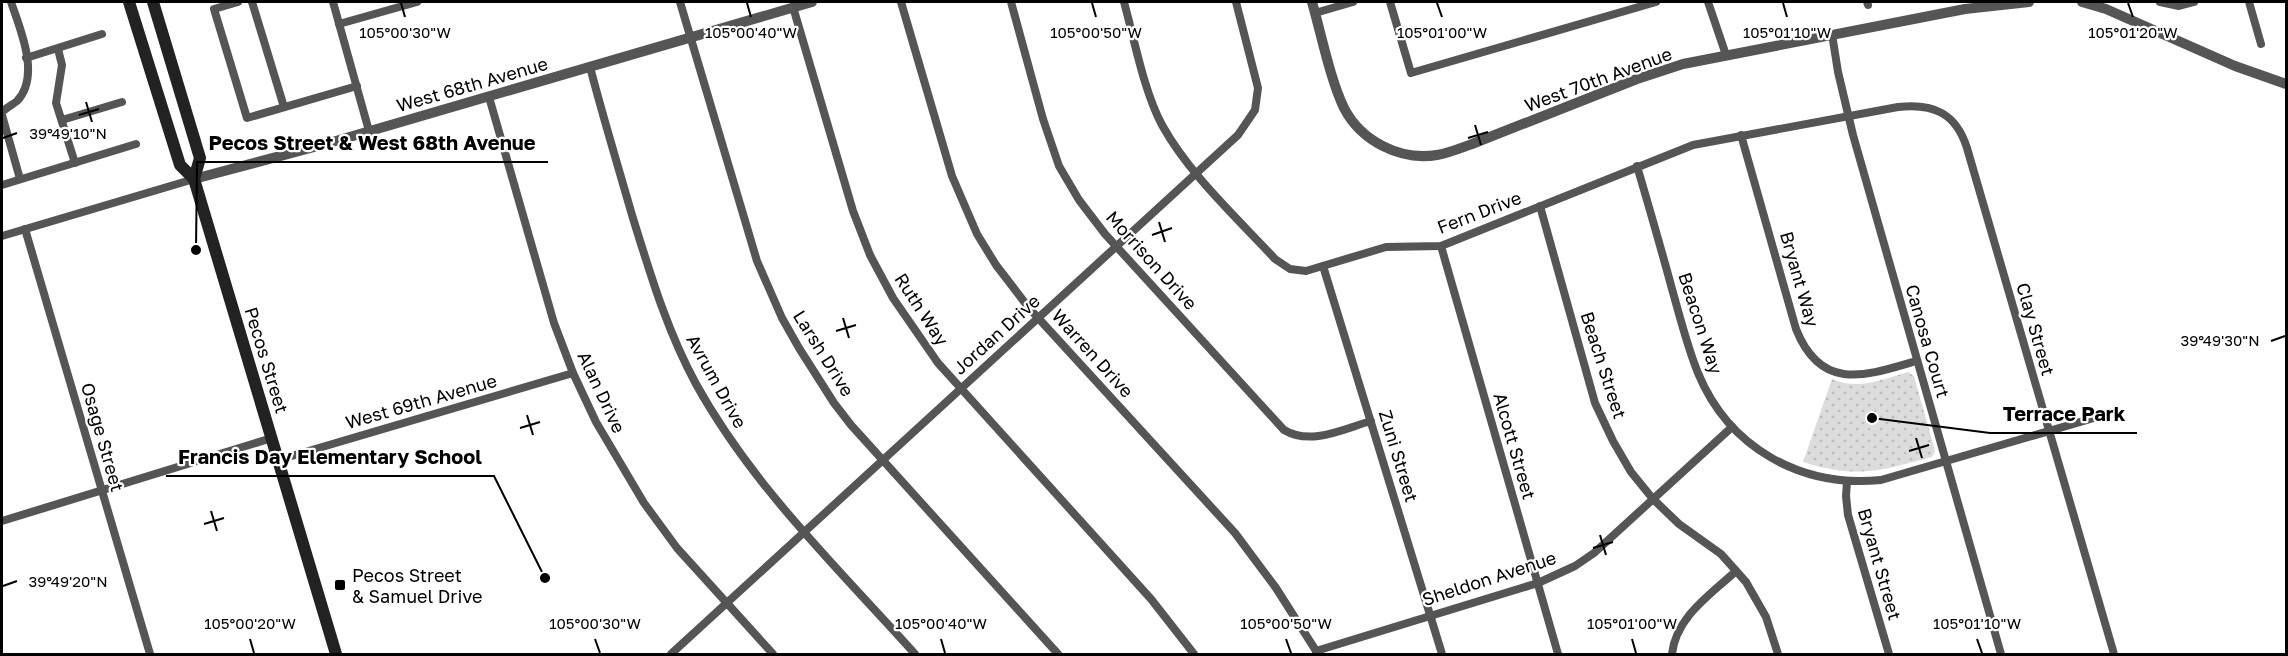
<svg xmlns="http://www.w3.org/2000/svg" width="2288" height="656" font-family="'Golos Text',sans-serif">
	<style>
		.park { fill: url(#park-dots) }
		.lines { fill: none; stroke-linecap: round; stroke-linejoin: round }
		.minor { stroke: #555; stroke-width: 8 }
		.tertiary { stroke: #555; stroke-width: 10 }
		.secondary { stroke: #222; stroke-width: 12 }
		.ticks { fill: none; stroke: #000; stroke-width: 2 }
		.poi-dot { fill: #000; stroke: #fff; stroke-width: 2 }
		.labels { text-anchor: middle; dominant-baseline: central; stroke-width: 4.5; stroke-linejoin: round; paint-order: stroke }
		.street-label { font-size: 18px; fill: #000; stroke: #fff }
		.poi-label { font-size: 18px; fill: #000; stroke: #fff; text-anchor: start }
		.ticks-label { font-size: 15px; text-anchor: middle; fill: #000; stroke: #fff; stroke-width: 4.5; stroke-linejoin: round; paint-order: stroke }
		.leader { fill: none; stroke: #000; stroke-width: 2 }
		.callout-dot { fill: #000; stroke: #fff; stroke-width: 2 }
		.callout-label { font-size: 20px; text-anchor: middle; font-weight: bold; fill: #000; stroke: #fff; stroke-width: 4.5; stroke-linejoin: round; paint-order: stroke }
	</style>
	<defs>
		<pattern id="park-dots" width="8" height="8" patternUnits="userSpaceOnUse" patternTransform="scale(1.5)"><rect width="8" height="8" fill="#dcdcdc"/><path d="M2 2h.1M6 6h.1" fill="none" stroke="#bbb" stroke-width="1.8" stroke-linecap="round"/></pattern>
	</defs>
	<rect width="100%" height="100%" fill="#fff"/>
	<path class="park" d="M 1908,372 L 1914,376 L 1935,451 L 1932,457 C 1879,471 1856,479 1803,462 L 1832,379 C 1858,391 1883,379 1908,372 Z"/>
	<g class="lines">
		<g class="minor">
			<path d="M 238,2 L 214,9 L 247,118 L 357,86"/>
			<path d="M 252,2 L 284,107"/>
			<path d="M 333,2 L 369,131"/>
			<path d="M 680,2 L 757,261 L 782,318 L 799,348 L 834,403 L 851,425 L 1058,654"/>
			<path d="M 901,2 L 952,176 L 977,234 L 996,265 L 1029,308 L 1235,533 L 1276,588 L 1318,654"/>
			<path d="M 1011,2 L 1043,119 L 1059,166 L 1079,200 L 1105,234 L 1284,430 C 1311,446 1343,429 1371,421"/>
			<path d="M 1124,2 C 1134,38 1144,92 1162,125 C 1189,174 1237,218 1275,259 L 1290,269 L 1306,271 L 1386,247 L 1441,246 L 1693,145 L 1898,107 C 1933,103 1956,113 1967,148 L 2114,654"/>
			<path d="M 1390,2 L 1411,73 L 1656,2"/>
			<path d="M 1708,2 L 1726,55"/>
			<path d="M 1867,2 L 1868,5"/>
			<path d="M 2160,2 L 2179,6 L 2194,2"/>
			<path d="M 2249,2 L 2261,44"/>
			<path d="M 793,7 L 853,211 L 870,255 L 893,298 L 938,363 L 1151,599 L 1194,654"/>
			<path d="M 1315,13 L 1353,2"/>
			<path d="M 339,24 L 417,2"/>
			<path d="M 1832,34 L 1838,72 L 1853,135 L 2001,654"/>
			<path d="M 58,49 L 62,65 L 56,103 L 75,163"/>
			<path d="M 26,58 L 102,34"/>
			<path d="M 590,67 C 603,117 618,166 632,215 C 650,273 667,331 696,384 C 753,487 838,568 915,654"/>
			<path d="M 489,97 L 554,323 L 573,373 L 596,422 L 644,503 L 677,548 L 773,654"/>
			<path d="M 2,112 C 6,108 12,105 17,101 C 41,76 20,29 11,2"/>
			<path d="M 2,115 L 20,179"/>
			<path d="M 62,120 L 122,102"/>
			<path d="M 1741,135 L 1796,329 C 1821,392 1865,376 1916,361"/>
			<path d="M 1637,166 C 1649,207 1661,248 1672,289 C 1680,317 1687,346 1698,373 C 1729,448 1801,488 1881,480 L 2104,415"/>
			<path d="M 2,185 L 136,144"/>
			<path d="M 1540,206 L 1595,403 L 1613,441 L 1631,472 L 1653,499 L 1679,524 L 1721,554 L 1746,582 L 1766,617 L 1778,654"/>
			<path d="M 25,229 L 150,654"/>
			<path d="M 2,236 L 194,179"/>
			<path d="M 1441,246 L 1558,654"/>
			<path d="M 1323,266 L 1442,654"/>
			<path d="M 278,460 L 573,373"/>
			<path d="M 1847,481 L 1846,496 L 1848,515 L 1889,654"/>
			<path d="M 2,521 L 272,438"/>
			<path d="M 1316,651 L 1538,583 L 1575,566 L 1594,553 L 1732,427"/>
			<path d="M 671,654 L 1238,135 L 1255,110 L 1258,88 L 1236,2"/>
			<path d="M 1672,654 C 1676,617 1710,595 1736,571"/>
		</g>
		<g class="tertiary">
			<path d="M 1312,2 C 1321,33 1330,79 1344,108 C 1361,141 1400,161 1437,155 C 1449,153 1461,148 1472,144 L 1637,79 L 1683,64 L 1965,9 L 2029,2"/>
			<path d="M 2082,2 L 2106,9 L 2235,66 L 2286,84"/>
			<path d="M 194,179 L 329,143 L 812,2"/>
		</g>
		<g class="secondary">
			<path d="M 129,2 L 180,165 L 194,179 L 336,654"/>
			<path d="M 153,2 L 200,158 L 194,179"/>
		</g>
	</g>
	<path class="ticks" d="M 401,3 L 405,17M 747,3 L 751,17M 1092,3 L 1096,17M 1437,3 L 1442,17M 1783,3 L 1787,17M 2128,3 L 2133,17M 86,102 L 92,122M 79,115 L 99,109M 1475,125 L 1481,145M 3,138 L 17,133M 1468,138 L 1488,132M 1159,222 L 1165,242M 1152,235 L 1172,228M 843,318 L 849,338M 836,331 L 856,325M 2271,341 L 2285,336M 527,415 L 533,435M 520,428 L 540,422M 1916,438 L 1922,458M 1909,451 L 1929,445M 211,511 L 217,531M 204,524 L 224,518M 1600,535 L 1606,555M 1593,548 L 1613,542M 3,586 L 17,581M 250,639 L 254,653M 595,639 L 600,653M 941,639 L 945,653M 1286,639 L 1291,653M 1632,639 L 1636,653M 1977,639 L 1982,653"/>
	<rect class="poi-dot" x="334" y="579" width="12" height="12" rx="3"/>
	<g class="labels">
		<g class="street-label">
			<text transform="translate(1598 79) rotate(-20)">West 70th Avenue</text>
			<text transform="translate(472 84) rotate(-16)">West 68th Avenue</text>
			<text transform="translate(1479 212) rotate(-21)">Fern Drive</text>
			<text transform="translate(1152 260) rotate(48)">Morrison Drive</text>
			<text transform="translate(1800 279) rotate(74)">Bryant Way</text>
			<text transform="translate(922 309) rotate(57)">Ruth Way</text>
			<text transform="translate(1701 323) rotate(72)">Beacon Way</text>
			<text transform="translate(2036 329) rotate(74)">Clay Street</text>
			<text transform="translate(996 334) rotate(-42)">Jordan Drive</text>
			<text transform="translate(1928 341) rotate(74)">Canosa Court</text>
			<text transform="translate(824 353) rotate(58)">Larsh Drive</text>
			<text transform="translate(1093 353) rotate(48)">Warren Drive</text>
			<text transform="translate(267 360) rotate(73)">Pecos Street</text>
			<text transform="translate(1604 365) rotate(72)">Beach Street</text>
			<text transform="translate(717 381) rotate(61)">Avrum Drive</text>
			<text transform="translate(602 392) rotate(65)">Alan Drive</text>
			<text transform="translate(421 401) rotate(-16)">West 69th Avenue</text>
			<text transform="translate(103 437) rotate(74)">Osage Street</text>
			<text transform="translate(1515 446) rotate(74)">Alcott Street</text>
			<text transform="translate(1399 456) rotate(73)">Zuni Street</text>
			<text transform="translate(1880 564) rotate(74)">Bryant Street</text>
			<text transform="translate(1489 578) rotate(-18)">Sheldon Avenue</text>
		</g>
		<g class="poi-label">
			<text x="352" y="575">Pecos Street<tspan x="352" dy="21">&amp; Samuel Drive</tspan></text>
		</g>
	</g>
	<g class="ticks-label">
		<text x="405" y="38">105°00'30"W</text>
		<text x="751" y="38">105°00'40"W</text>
		<text x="1096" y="38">105°00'50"W</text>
		<text x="1442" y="38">105°01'00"W</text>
		<text x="1787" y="38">105°01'10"W</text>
		<text x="2133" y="38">105°01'20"W</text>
		<text x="68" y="139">39°49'10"N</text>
		<text x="2220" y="346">39°49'30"N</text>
		<text x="68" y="587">39°49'20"N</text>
		<text x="250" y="629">105°00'20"W</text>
		<text x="595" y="629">105°00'30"W</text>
		<text x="941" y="629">105°00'40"W</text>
		<text x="1286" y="629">105°00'50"W</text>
		<text x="1632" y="629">105°01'00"W</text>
		<text x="1977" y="629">105°01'10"W</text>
	</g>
	<path class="leader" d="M196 250L197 162H548M1872 418L1990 433H2137M545 578L494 476H166"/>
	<g class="callout-dot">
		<circle cx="196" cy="250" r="6"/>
		<circle cx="1872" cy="418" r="6"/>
		<circle cx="545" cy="578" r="6"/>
	</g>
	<g class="callout-label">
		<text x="372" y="150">Pecos Street &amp; West 68th Avenue</text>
		<text x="2064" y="421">Terrace Park</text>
		<text x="330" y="464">Francis Day Elementary School</text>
	</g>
	<rect width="2288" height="656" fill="none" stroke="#000000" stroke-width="6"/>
</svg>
